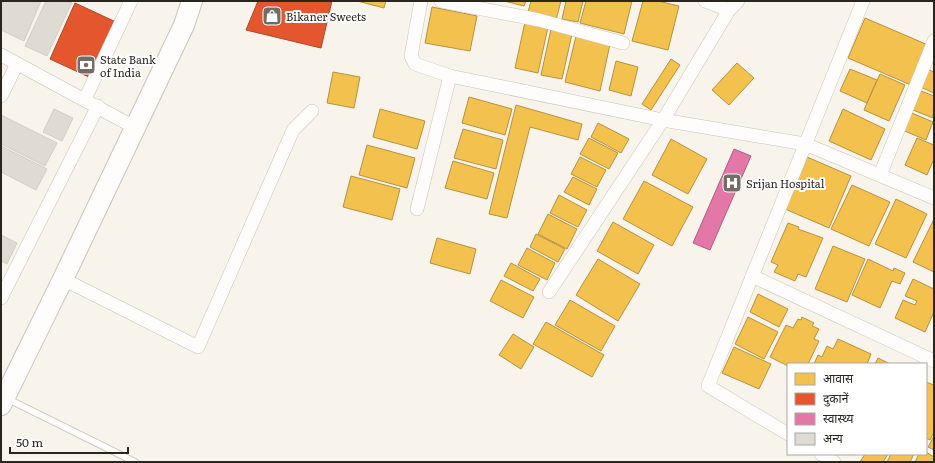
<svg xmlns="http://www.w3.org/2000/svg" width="935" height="463" font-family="Literata,'Noto Sans Devanagari',serif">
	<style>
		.homes { fill: #f2c14e; stroke: #b69240 }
		.shops { fill: #e4572e; stroke: #ac4829 }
		.health { fill: #e377a8; stroke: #ac5f7f }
		.building { fill: #dfdbd3; stroke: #d2cec6 }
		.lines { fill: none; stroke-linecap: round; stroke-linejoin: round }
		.service-casing { stroke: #c8c4bc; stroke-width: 8 }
		.minor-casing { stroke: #c8c4bc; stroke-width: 14 }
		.primary-casing { stroke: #c8c4bc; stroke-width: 22 }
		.service { stroke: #fefdfc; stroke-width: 6 }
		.minor { stroke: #fefdfc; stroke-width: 13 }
		.primary { stroke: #fefdfc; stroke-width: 20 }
		.labels { text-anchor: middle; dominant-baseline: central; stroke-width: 4; stroke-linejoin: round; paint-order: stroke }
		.poi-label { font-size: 11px; fill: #2a261e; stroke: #fff; text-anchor: start }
	</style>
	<rect width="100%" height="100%" fill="#f8f4eb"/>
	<g class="homes">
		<path d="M 357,1 L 386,1 L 384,8 Z"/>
		<path d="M 504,1 L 526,1 L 524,6 Z"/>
		<path d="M 531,1 L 561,1 L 556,20 L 528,12 Z"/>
		<path d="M 566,1 L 583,1 L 578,22 L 562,19 Z"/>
		<path d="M 586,1 L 632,1 L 624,34 L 580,23 Z"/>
		<path d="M 643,1 L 658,1 L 679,6 L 668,50 L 632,41 Z"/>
		<path d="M 432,7 L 477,16 L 470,51 L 425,43 Z"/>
		<path d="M 865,18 L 928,45 L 911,85 L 848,58 Z"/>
		<path d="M 525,22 L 548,27 L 538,73 L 515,68 Z"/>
		<path d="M 551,29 L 572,34 L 562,79 L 541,75 Z"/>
		<path d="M 576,36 L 610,44 L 600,91 L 565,82 Z"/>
		<path d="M 671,59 L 680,65 L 651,110 L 642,104 Z"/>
		<path d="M 616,61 L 638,67 L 631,96 L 609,90 Z"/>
		<path d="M 737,63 L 754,78 L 729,105 L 712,90 Z"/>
		<path d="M 925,68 L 934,72 L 934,93 L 918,86 Z"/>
		<path d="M 850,69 L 877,80 L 867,103 L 840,91 Z"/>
		<path d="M 333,72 L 360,77 L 354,108 L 327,103 Z"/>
		<path d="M 880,74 L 905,85 L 889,121 L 864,110 Z"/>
		<path d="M 916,89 L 934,96 L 933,118 L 908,108 Z"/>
		<path d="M 469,97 L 512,109 L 505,135 L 462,123 Z"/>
		<path d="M 516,105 L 582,124 L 578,140 L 530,127 L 507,218 L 489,214 Z"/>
		<path d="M 380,109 L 425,121 L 417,149 L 373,137 Z"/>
		<path d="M 843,109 L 885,129 L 871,160 L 829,141 Z"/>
		<path d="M 907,111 L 933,122 L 926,140 L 900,129 Z"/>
		<path d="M 598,123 L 629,139 L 621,153 L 591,137 Z"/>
		<path d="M 463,129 L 503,140 L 496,169 L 454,158 Z"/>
		<path d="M 589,138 L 618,153 L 609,169 L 580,154 Z"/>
		<path d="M 917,138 L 934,145 L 934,159 L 927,175 L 905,165 Z"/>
		<path d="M 671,139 L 707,159 L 688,194 L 652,175 Z"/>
		<path d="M 367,145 L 415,158 L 407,188 L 359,175 Z"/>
		<path d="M 580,157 L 606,170 L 597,187 L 571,174 Z"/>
		<path d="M 807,157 L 851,176 L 829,228 L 785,209 Z"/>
		<path d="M 453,161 L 494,173 L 487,199 L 445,188 Z"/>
		<path d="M 351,176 L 400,189 L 392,220 L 343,207 Z"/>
		<path d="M 573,177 L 597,189 L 589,205 L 564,192 Z"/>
		<path d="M 644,181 L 693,207 L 672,246 L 623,219 Z"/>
		<path d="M 852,185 L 890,202 L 869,246 L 831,229 Z"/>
		<path d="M 559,195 L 587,210 L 578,227 L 550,213 Z"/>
		<path d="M 896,199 L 927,214 L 906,258 L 875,244 Z"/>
		<path d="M 548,214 L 577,229 L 567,249 L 538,234 Z"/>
		<path d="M 934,219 L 934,272 L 913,262 Z"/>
		<path d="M 613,222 L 654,245 L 638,274 L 597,251 Z"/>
		<path d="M 788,223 L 799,227 L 798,229 L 823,238 L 806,277 L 798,274 L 795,281 L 774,272 L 778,265 L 771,262 Z"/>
		<path d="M 536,234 L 565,249 L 558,262 L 530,247 Z"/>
		<path d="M 437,238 L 476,249 L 470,274 L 430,263 Z"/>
		<path d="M 833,246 L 865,259 L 847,302 L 815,289 Z"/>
		<path d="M 527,248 L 555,263 L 547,280 L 518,265 Z"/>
		<path d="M 598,259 L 640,284 L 618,321 L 576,295 Z"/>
		<path d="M 868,259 L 893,271 L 894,268 L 905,273 L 900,284 L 892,281 L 880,308 L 852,295 Z"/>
		<path d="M 511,263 L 540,279 L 533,291 L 504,276 Z"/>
		<path d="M 913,279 L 934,289 L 934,312 L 925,332 L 895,318 L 903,300 L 915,305 L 917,301 L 905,296 Z"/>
		<path d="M 501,280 L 534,297 L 523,318 L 490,301 Z"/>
		<path d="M 758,294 L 788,309 L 779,327 L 750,312 Z"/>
		<path d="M 570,300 L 615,326 L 601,351 L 555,325 Z"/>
		<path d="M 748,317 L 778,332 L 764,359 L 735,344 Z"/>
		<path d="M 802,317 L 814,323 L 812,326 L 819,329 L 814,339 L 819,341 L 808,364 L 788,364 L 788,366 L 770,357 L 786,325 L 793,328 L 798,319 L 801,320 Z"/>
		<path d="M 546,322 L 604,355 L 592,377 L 533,344 Z"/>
		<path d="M 513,334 L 534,347 L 521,369 L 499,355 Z"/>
		<path d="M 838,339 L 871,354 L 867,364 L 814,364 L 818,355 L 822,357 L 827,346 L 833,349 Z"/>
		<path d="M 734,347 L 771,364 L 759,389 L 722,373 Z"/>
		<path d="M 878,358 L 890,364 L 875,364 Z"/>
		<path d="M 926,382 L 934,385 L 934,432 L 930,440 L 926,438 Z"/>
		<path d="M 934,436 L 934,450 L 928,447 Z"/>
		<path d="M 926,452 L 934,457 L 934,462 L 915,462 L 919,454 L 926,454 Z"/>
		<path d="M 865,454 L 888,454 L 883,462 L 860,462 Z"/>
		<path d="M 891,454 L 914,454 L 910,462 L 887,462 Z"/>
	</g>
	<g class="shops">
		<path d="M 258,1 L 332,1 L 321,48 L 246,30 Z"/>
		<path d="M 75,3 L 116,22 L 91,78 L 50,59 Z"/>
	</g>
	<path class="health" d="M 734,149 L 751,156 L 710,250 L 693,243 Z"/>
	<g class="building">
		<path d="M 1,1 L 41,1 L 24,41 L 1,30 Z"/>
		<path d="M 46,1 L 72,2 L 47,56 L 25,46 Z"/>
		<path d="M 54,109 L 73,118 L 62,141 L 43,132 Z"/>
		<path d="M 1,115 L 57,143 L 45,166 L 1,144 Z"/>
		<path d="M 1,146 L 47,169 L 36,190 L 1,172 Z"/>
		<path d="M 1,235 L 17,243 L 7,264 L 1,261 Z"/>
	</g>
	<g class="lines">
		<defs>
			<path id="service" d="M 8,399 L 135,462"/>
			<g id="minor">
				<path d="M 421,1 L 411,56 L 415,64 L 450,76 L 663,120 L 805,144 L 934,198"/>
				<path d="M 441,1 L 539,20 L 623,43"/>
				<path d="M 705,1 L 729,10"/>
				<path d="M 1,55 L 134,127"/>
				<path d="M 1,96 L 17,64"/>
				<path d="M 85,99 L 131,1"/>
				<path d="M 880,175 L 934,41"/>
				<path d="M 417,209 L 450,76"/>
				<path d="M 752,276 L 934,361"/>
				<path d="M 63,279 L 198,347 L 293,130 L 312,111"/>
				<path d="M 549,292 L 663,120 L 729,10 L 738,1"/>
				<path d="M 1,298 L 98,106"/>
				<path d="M 788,434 L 708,386 L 863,1"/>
				<path d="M 821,454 L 834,462"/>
			</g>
			<path id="primary" d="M 1,405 L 63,279 L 184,25 L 192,1"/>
		</defs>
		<use href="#service" class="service-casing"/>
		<use href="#minor" class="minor-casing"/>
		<use href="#primary" class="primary-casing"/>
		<use href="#service" class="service"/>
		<use href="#minor" class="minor"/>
		<use href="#primary" class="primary"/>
	</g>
	<defs>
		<symbol id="shop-square" viewBox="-11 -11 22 22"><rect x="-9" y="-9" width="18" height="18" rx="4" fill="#726e66" stroke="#fff"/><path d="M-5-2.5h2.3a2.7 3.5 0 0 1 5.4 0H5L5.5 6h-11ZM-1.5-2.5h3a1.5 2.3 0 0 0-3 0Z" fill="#fff"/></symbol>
		<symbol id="bank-square" viewBox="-11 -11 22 22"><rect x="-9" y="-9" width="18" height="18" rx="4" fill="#726e66" stroke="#fff"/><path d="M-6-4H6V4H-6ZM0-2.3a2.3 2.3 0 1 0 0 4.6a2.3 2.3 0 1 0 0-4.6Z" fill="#fff"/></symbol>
		<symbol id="hospital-square" viewBox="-11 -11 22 22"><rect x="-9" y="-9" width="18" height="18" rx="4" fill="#726e66" stroke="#fff"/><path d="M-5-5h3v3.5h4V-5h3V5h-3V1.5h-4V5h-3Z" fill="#fff"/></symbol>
	</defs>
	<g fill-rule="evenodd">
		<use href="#shop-square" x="261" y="5" width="22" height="22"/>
		<use href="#bank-square" x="75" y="54" width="22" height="22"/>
		<use href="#hospital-square" x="721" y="172" width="22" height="22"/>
	</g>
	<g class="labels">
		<g class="poi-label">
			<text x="286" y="16">Bikaner Sweets</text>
			<text x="100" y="59">State Bank<tspan x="100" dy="13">of India</tspan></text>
			<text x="746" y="183">Srijan Hospital</text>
		</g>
	</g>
	<rect width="935" height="463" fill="none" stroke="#2a261e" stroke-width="4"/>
	<rect x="787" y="363" width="140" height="92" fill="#ffffff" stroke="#aaa8a5"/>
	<rect x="795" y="373" width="20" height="12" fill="#f2c14e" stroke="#aaa8a5"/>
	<text x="823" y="383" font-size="12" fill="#2a261e">आवास</text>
	<rect x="795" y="393" width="20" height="12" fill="#e4572e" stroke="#aaa8a5"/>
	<text x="823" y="403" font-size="12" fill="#2a261e">दुकानें</text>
	<rect x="795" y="413" width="20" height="12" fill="#e377a8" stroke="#aaa8a5"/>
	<text x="823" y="423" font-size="12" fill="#2a261e">स्वास्थ्य</text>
	<rect x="795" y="433" width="20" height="12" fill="#dfdbd3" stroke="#aaa8a5"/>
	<text x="823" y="443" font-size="12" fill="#2a261e">अन्य</text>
	<path d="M10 447v6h118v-6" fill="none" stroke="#2a261e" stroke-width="2"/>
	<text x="16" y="447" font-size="12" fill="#2a261e" stroke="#ffffff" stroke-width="3" paint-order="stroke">50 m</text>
</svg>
